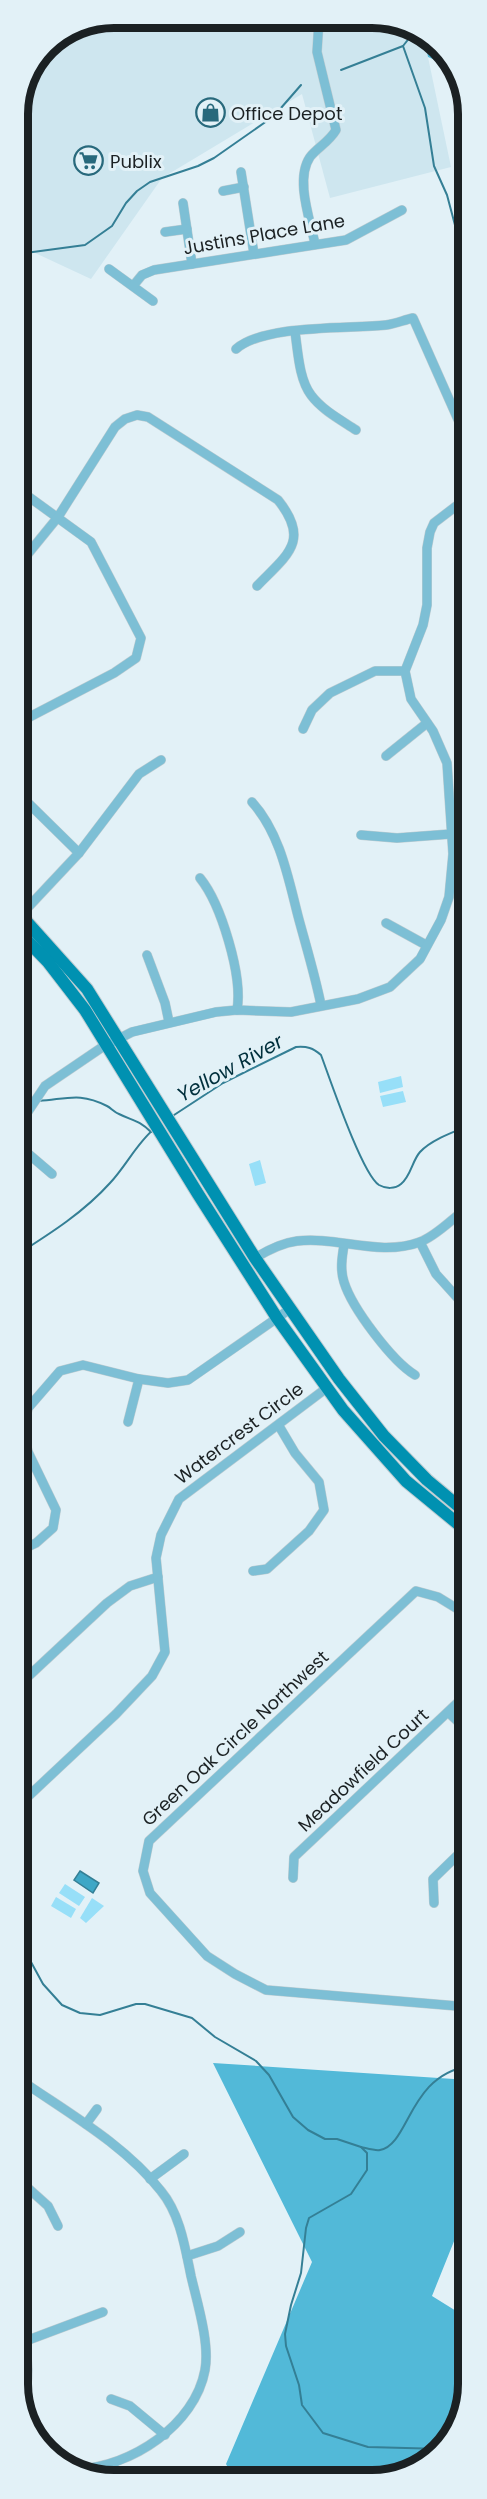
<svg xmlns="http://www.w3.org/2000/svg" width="487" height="2499" font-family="Poppins,sans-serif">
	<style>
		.built { fill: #cee6ef }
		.green { fill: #97dff8 }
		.forest { fill: #52b9d8 }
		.water { fill: #3ea7c6; stroke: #347f95; stroke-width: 1.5 }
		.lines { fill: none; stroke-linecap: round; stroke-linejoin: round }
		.stream { stroke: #347f95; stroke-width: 2 }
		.minor-casing { stroke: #beccd1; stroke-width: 10 }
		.major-casing { stroke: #beccd1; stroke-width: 14 }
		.minor { stroke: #7dbfd5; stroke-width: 9 }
		.major { stroke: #0091b1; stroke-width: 12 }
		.labels { text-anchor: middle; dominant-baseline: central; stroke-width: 6; stroke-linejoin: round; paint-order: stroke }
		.poi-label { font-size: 18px; fill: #1b2123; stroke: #e2f1f7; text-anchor: start }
		.street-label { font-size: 18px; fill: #1b2123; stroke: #e2f1f7 }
		.water-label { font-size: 20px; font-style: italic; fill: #002f3c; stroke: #e2f1f7 }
		.rim { fill: none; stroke: #1b2123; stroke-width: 8 }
	</style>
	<rect width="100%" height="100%" fill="#e2f1f7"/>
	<path class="built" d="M 115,18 L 397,21 L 424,38 L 451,167 L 330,198 L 302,94 L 162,178 L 91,279 L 18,245 L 18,109 L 47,46 Z"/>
	<g class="green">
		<path d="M 401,1076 L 403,1087 L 380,1093 L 378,1082 Z"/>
		<path d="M 403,1091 L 406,1102 L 383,1107 L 380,1096 Z"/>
		<path d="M 260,1160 L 266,1183 L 255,1186 L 249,1164 Z"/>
		<path d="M 65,1884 L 85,1897 L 79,1906 L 59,1893 Z"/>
		<path d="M 56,1897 L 76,1909 L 71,1918 L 51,1906 Z"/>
		<path d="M 92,1898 L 104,1906 L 86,1923 L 80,1918 Z"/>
	</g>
	<g class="forest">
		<path d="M 424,38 L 445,51 L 452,67 L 428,57 Z"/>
		<path d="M 213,2063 L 469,2080 L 469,2204 L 432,2296 L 469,2319 L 469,2390 L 445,2448 L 385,2480 L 235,2480 L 226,2464 L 312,2262 Z"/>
	</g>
	<path class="water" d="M 80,1871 L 99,1883 L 93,1893 L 74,1880 Z"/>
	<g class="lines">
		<g class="stream">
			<path d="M 414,32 L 403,46 L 425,108 L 434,166 L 447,195 L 468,274"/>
			<path d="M 341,70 L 403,46"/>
			<path d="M 18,254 L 85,245 L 112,226 L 126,203 L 137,191 L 150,182 L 198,166 L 214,158 L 274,116 L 301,85"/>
			<path d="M 468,619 L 463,642 L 468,667"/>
			<path d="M 18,1101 L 31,1101"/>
			<path d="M 39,1101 C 67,1099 80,1092 107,1106 C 111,1108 114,1112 119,1114 C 133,1121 139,1120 151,1132"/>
			<path d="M 171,1117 L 223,1083 L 296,1047 C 307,1046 313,1048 321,1055 C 330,1079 362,1174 379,1185 C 386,1189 395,1189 401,1184 C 411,1176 412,1161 420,1152 C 431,1140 453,1132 468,1126"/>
			<path d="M 18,1254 C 51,1233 84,1212 110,1183 C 126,1166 137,1143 154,1129"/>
			<path d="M 19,1940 L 43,1984 L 62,2005 L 80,2013 L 100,2015 L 136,2004 L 145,2004 L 192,2018 L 215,2037 L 256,2061 L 269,2075 L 293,2117 L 308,2130 L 325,2139 L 337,2139 L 361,2147 L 367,2153 L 367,2170 L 351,2194 L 309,2218 L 306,2228 L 301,2273 L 291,2305 L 285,2334 L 286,2346 L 299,2385 L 302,2405 L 323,2433 L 368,2447 L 443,2449"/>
			<path d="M 361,2147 C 366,2148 375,2151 380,2150 C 410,2144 408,2076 469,2066"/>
		</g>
		<defs>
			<g id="minor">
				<path d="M 241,172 L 254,254"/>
				<path d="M 223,191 L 244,187"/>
				<path d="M 183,203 L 192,264"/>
				<path d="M 165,232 L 187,229"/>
				<path d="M 315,244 C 310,219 295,179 310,157 C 318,147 329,142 336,130 L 317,52 L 319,20"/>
				<path d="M 109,269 L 153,301"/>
				<path d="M 133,286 L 142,275 L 154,270 L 346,240 L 402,210"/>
				<path d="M 295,332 C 298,352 299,379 311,395 C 322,410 341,420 356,430"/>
				<path d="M 18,335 L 26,331"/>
				<path d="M 236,349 C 265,324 348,329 386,325 C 395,324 404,320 413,318 L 468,442"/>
				<path d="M 18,489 L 91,542 L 141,638 L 136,658 L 114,673 L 18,723"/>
				<path d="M 18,566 L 58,517 L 115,427 L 125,419 L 137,415 L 148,417 L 278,500 C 311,541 287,555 257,586"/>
				<path d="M 303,729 L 312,710 L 330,693 L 375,671 L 405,671"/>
				<path d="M 386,756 L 427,723"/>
				<path d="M 18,793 L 79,853"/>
				<path d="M 252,802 C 280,833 288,877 298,916 C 306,946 315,975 321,1005"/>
				<path d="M 361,835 L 397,838 L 451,834"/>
				<path d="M 200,878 C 221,904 243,976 237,1010"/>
				<path d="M 18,918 L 79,853 L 139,774 L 161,760"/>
				<path d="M 386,923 L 426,945"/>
				<path d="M 147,955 L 165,1003 L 169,1022"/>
				<path d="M 18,1137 L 23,1119 L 45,1086 L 101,1048 L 132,1032 L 216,1012 L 237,1010 L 291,1012 L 358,999 L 390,987 L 420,959 L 441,920 L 449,897 L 453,854 L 447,763 L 433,731 L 411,699 L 405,671 L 423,625 L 427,605 L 427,548 L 430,532 L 434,523 L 468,497"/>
				<path d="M 18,1145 L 52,1174"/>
				<path d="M 420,1242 L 436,1274 L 463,1304"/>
				<path d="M 344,1245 C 342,1257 340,1270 344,1282 C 352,1308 392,1361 415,1375"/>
				<path d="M 255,1258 C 268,1250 281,1243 297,1241 C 337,1236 379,1257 420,1242 C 438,1235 452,1218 469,1207"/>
				<path d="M 128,1422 L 139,1379"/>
				<path d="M 19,1551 L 36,1543 L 53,1528 L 56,1510 L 28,1452 L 23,1430 L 28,1408 L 60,1371 L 83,1365 L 139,1379 L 168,1383 L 188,1380 L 290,1309"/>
				<path d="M 253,1571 L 267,1569 L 309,1531 L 324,1510 L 319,1482 L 295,1453 L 279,1426"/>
				<path d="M 469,1616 L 438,1597 L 416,1591 L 149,1841 L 143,1871 L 150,1893 L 207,1956 L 235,1974 L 266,1990 L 469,2007"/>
				<path d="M 19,1685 L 107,1603 L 130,1586 L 158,1577"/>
				<path d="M 449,1713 L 469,1732"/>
				<path d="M 19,1805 L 116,1714 L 152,1676 L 165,1652 L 156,1558 L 161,1535 L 179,1499 L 328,1387"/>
				<path d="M 293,1878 L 294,1857 L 469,1692"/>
				<path d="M 434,1903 L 433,1879 L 469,1844"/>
				<path d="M 19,2079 C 68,2113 124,2144 161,2191 C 180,2214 185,2247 191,2276 C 197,2302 210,2343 205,2370 C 195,2425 131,2467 78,2469"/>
				<path d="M 86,2124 L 97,2109"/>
				<path d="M 150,2179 L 184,2154"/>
				<path d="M 19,2180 L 48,2206 L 58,2226"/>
				<path d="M 187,2256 L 218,2246 L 240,2232"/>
				<path d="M 19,2337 C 31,2354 29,2384 22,2404"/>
				<path d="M 23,2342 L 103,2312"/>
				<path d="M 111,2399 L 130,2406 L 165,2435"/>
				<path d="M 113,2464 L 118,2479"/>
			</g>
			<g id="major">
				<path d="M 18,912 L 87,989 L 255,1258 L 339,1379 L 384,1436 L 427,1480 L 469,1515"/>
				<path d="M 18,931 L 48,962 L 85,1010 L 198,1194 L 277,1318 L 343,1410 L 406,1481 L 469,1533"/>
			</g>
		</defs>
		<use href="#minor" class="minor-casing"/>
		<use href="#major" class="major-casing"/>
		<use href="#minor" class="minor"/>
		<use href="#major" class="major"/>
	</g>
	<defs>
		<symbol id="shop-ring" viewBox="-11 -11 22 22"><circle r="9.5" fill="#e2f1f7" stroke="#28697c" stroke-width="1.5"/><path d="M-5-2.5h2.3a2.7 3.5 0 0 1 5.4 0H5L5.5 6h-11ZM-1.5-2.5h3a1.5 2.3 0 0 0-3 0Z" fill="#28697c"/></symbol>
		<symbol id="supermarket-ring" viewBox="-11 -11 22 22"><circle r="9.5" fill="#e2f1f7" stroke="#28697c" stroke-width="1.5"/><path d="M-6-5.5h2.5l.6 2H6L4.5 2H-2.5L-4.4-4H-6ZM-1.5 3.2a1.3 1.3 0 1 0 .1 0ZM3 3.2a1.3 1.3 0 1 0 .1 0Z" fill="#28697c"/></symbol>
	</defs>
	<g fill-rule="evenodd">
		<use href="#shop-ring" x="194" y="96" width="33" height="33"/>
		<use href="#supermarket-ring" x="72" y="144" width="33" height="33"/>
	</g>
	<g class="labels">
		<g class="poi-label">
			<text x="231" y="113">Office Depot</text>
			<text x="110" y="161">Publix</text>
		</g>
		<g class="street-label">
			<text transform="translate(264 234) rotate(-10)">Justins Place Lane</text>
			<text transform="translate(239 1433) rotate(-37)">Watercrest Circle</text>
			<text transform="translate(235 1738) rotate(-43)">Green Oak Circle Northwest</text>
			<text transform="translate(363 1770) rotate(-43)">Meadowfield Court</text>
		</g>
		<g class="water-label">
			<text transform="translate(230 1068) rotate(-29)">Yellow River</text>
		</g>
	</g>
	<path d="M0 0H487V2499H0ZM114 28H372A86 86 0 0 1 458 114V2384A86 86 0 0 1 372 2470H114A86 86 0 0 1 28 2384V114A86 86 0 0 1 114 28Z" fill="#e2f1f7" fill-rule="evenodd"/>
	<path class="rim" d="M114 28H372A86 86 0 0 1 458 114V2384A86 86 0 0 1 372 2470H114A86 86 0 0 1 28 2384V114A86 86 0 0 1 114 28Z"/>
</svg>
